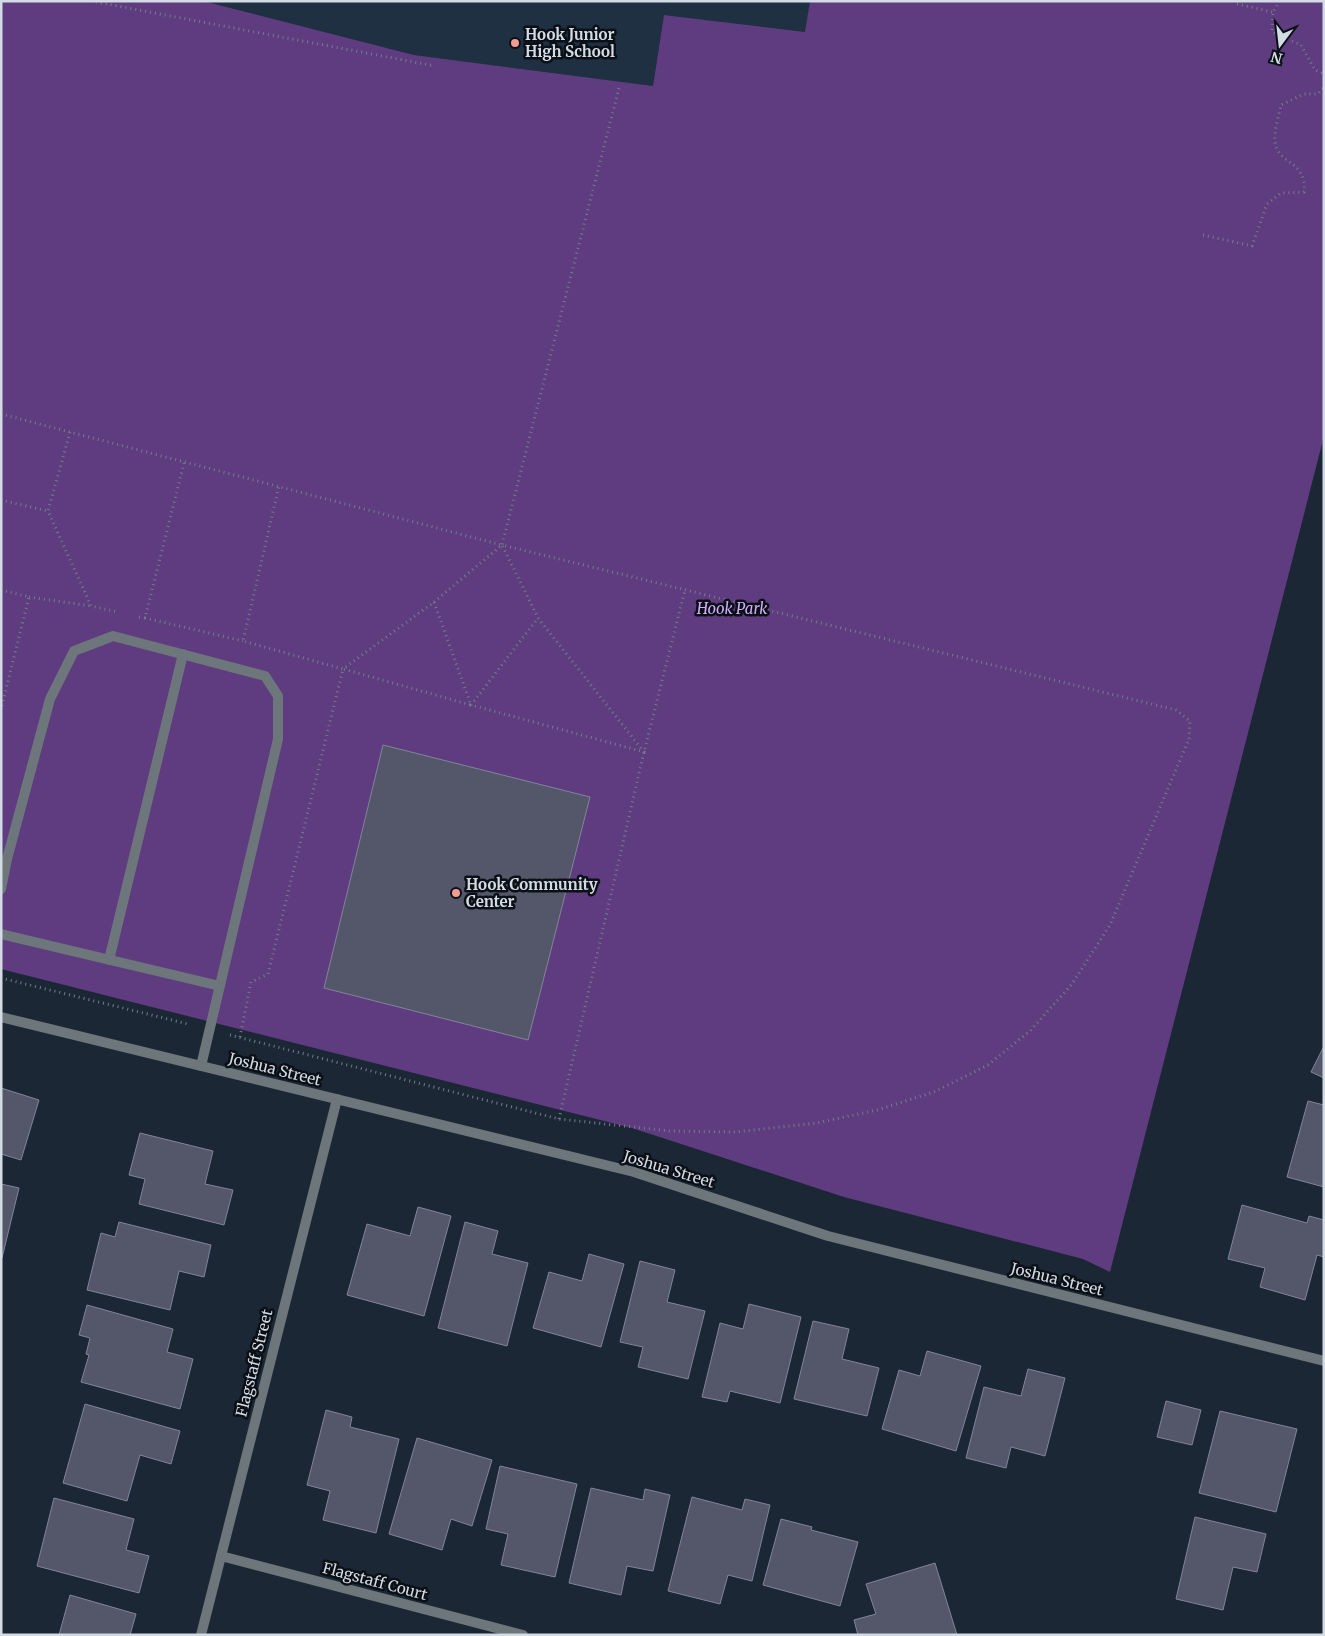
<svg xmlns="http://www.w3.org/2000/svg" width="1325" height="1636" font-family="Merriweather,serif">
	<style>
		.built { fill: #1f3043 }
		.green { fill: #5e3c7f }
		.building { fill: #54566a; stroke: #828599 }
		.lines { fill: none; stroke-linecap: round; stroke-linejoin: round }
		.path { stroke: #737d89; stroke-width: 3; stroke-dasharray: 1 4; stroke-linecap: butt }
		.lane { stroke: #6c767b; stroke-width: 10 }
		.street { stroke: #6c767b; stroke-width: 10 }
		.poi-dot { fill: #f59c92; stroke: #0a1016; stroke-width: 2 }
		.labels { text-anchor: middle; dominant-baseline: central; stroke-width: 5; stroke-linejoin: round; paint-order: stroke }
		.poi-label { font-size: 15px; font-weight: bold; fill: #d3dbe5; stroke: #0a1016; text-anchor: start }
		.park-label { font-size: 15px; font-style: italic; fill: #d3adfd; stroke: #0a1016 }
		.street-label { font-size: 15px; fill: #d3dbe5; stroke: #0a1016 }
	</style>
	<rect width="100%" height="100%" fill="#1b2735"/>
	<path class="built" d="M 203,1 L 810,1 L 806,32 L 664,15 L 653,86 L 414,55 Z"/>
	<path class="green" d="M 1,1 L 203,1 L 414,55 L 653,86 L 664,15 L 805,32 L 810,1 L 1324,1 L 1324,436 L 1110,1272 L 1083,1259 L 844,1197 L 632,1128 L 1,969 Z"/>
	<g class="building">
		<path d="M 383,745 L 590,797 L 528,1040 L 324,988 Z"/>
		<path d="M 1324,1046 L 1324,1078 L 1311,1072 Z"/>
		<path d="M 1,1088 L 39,1100 L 21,1160 L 1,1154 Z"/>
		<path d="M 1308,1101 L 1324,1105 L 1324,1187 L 1287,1177 Z"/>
		<path d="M 140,1133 L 213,1151 L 205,1184 L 233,1190 L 224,1225 L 139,1204 L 145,1179 L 129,1175 Z"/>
		<path d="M 1,1184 L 19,1188 L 2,1258 L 1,1257 Z"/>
		<path d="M 1242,1205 L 1307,1223 L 1309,1216 L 1324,1220 L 1324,1257 L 1317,1255 L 1305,1300 L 1260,1287 L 1265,1268 L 1228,1259 Z"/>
		<path d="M 418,1207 L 451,1216 L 424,1316 L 347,1295 L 367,1224 L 410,1236 Z"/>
		<path d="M 119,1222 L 211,1245 L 204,1277 L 179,1271 L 170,1310 L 87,1290 L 101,1233 L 115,1237 Z"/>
		<path d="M 465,1222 L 498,1231 L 492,1254 L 528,1263 L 507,1346 L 438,1328 Z"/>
		<path d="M 589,1254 L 624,1264 L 601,1347 L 533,1328 L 549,1272 L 582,1281 Z"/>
		<path d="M 640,1261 L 675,1270 L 667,1302 L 705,1311 L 688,1379 L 638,1367 L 643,1347 L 620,1342 Z"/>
		<path d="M 749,1304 L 801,1317 L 780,1403 L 730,1391 L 727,1402 L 702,1397 L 720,1323 L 743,1329 Z"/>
		<path d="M 87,1305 L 173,1329 L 167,1352 L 193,1359 L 180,1409 L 81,1382 L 89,1355 L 86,1354 L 90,1338 L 79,1335 Z"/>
		<path d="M 813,1321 L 849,1329 L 842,1359 L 879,1368 L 867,1416 L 794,1399 Z"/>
		<path d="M 927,1351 L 981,1366 L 956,1451 L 882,1429 L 899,1370 L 920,1376 Z"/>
		<path d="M 1028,1369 L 1065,1378 L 1045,1456 L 1011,1447 L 1006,1468 L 966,1458 L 984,1387 L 1021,1396 Z"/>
		<path d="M 1166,1401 L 1201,1410 L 1192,1445 L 1157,1437 Z"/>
		<path d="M 85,1404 L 180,1431 L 171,1464 L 140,1455 L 127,1501 L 63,1483 Z"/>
		<path d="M 326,1410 L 352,1417 L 350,1427 L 399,1439 L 376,1533 L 323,1520 L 330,1491 L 307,1485 Z"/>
		<path d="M 1220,1411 L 1297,1429 L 1276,1512 L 1199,1493 Z"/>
		<path d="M 417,1438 L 492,1460 L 472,1526 L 451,1519 L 442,1550 L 389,1534 Z"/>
		<path d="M 500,1466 L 577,1484 L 555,1577 L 501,1565 L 508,1534 L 486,1529 Z"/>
		<path d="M 591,1488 L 643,1500 L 645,1489 L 670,1495 L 653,1571 L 627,1566 L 621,1595 L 569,1583 Z"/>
		<path d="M 692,1497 L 742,1510 L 745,1499 L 770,1505 L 752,1581 L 728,1575 L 720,1604 L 668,1591 Z"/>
		<path d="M 54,1498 L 134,1519 L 126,1550 L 149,1556 L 139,1593 L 37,1566 Z"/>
		<path d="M 1195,1517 L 1266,1534 L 1257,1572 L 1233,1567 L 1223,1610 L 1176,1599 Z"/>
		<path d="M 781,1519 L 812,1527 L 811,1530 L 858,1542 L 840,1606 L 763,1585 Z"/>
		<path d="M 935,1563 L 957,1635 L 858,1635 L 854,1620 L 876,1614 L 866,1584 Z"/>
		<path d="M 70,1595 L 136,1614 L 130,1635 L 59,1635 Z"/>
	</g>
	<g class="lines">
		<g class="path">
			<path d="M 91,1 L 435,66"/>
			<path d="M 1280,1 L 1273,12 L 1272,32 L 1301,45 L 1315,70 L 1324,74"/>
			<path d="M 1237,4 L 1273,12"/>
			<path d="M 1203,235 L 1252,246 L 1267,204 L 1281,193 L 1304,192 C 1307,159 1276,165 1275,140 C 1274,129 1279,116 1281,105 L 1304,94 L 1318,94 L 1324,87"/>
			<path d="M 1,414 L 502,545"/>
			<path d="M 70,432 L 48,511 L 91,606 L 118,612"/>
			<path d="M 1,500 L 48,511"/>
			<path d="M 1,590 L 29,597 L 1,709"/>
			<path d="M 29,597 L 91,606"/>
			<path d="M 434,602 L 502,545 L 538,618"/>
			<path d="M 139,617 L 145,618 L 184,463"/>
			<path d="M 145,618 L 243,641"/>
			<path d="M 538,618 L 644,752 L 471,705 Z"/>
			<path d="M 1,978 L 188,1024"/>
			<path d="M 230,1035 L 559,1119 L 670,1131 L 735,1132 L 817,1123 L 877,1110 L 934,1092 L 988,1065 L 1031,1030 L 1072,984 L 1110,925 L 1189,739 L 1190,721 L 1176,710 L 502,545 L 619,88"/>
			<path d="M 240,1037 L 251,982 L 268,974 L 343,669 L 471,705 L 434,602 L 343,669 L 243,641 L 279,486"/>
			<path d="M 559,1119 L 644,752 L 685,590"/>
		</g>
		<g class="lane">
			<path d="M 1,889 L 7,859 L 50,699 L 74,651 L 113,636 L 265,676 L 278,696 L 278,739 L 201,1066"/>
			<path d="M 1,934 L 220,986"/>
			<path d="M 109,960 L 183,654"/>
		</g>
		<g class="street">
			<path d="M 1,1017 L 634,1172 L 828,1236 L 1324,1361"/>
			<path d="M 221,1556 L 523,1635"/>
			<path d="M 201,1635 L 337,1099"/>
		</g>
	</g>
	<g class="poi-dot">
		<circle cx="515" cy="43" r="5"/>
		<circle cx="456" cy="893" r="5"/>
	</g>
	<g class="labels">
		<g class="poi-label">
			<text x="525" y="34">Hook Junior<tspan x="525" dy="17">High School</tspan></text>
			<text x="466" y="884">Hook Community<tspan x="466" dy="17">Center</tspan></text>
		</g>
		<g class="park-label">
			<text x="732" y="608">Hook Park</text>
		</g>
		<g class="street-label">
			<text transform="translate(275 1069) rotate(14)">Joshua Street</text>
			<text transform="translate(669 1169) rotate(17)">Joshua Street</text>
			<text transform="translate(1057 1279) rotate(14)">Joshua Street</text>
			<text transform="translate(254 1363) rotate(-76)">Flagstaff Street</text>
			<text transform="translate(375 1581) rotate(15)">Flagstaff Court</text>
		</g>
	</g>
	<rect width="1325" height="1636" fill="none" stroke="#d3dbe5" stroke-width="5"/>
	<g transform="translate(1280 45) rotate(195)" stroke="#0a1016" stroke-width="4" paint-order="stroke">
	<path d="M0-4L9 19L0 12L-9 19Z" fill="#d3dbe5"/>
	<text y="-8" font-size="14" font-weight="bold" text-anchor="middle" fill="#d3dbe5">N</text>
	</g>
</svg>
